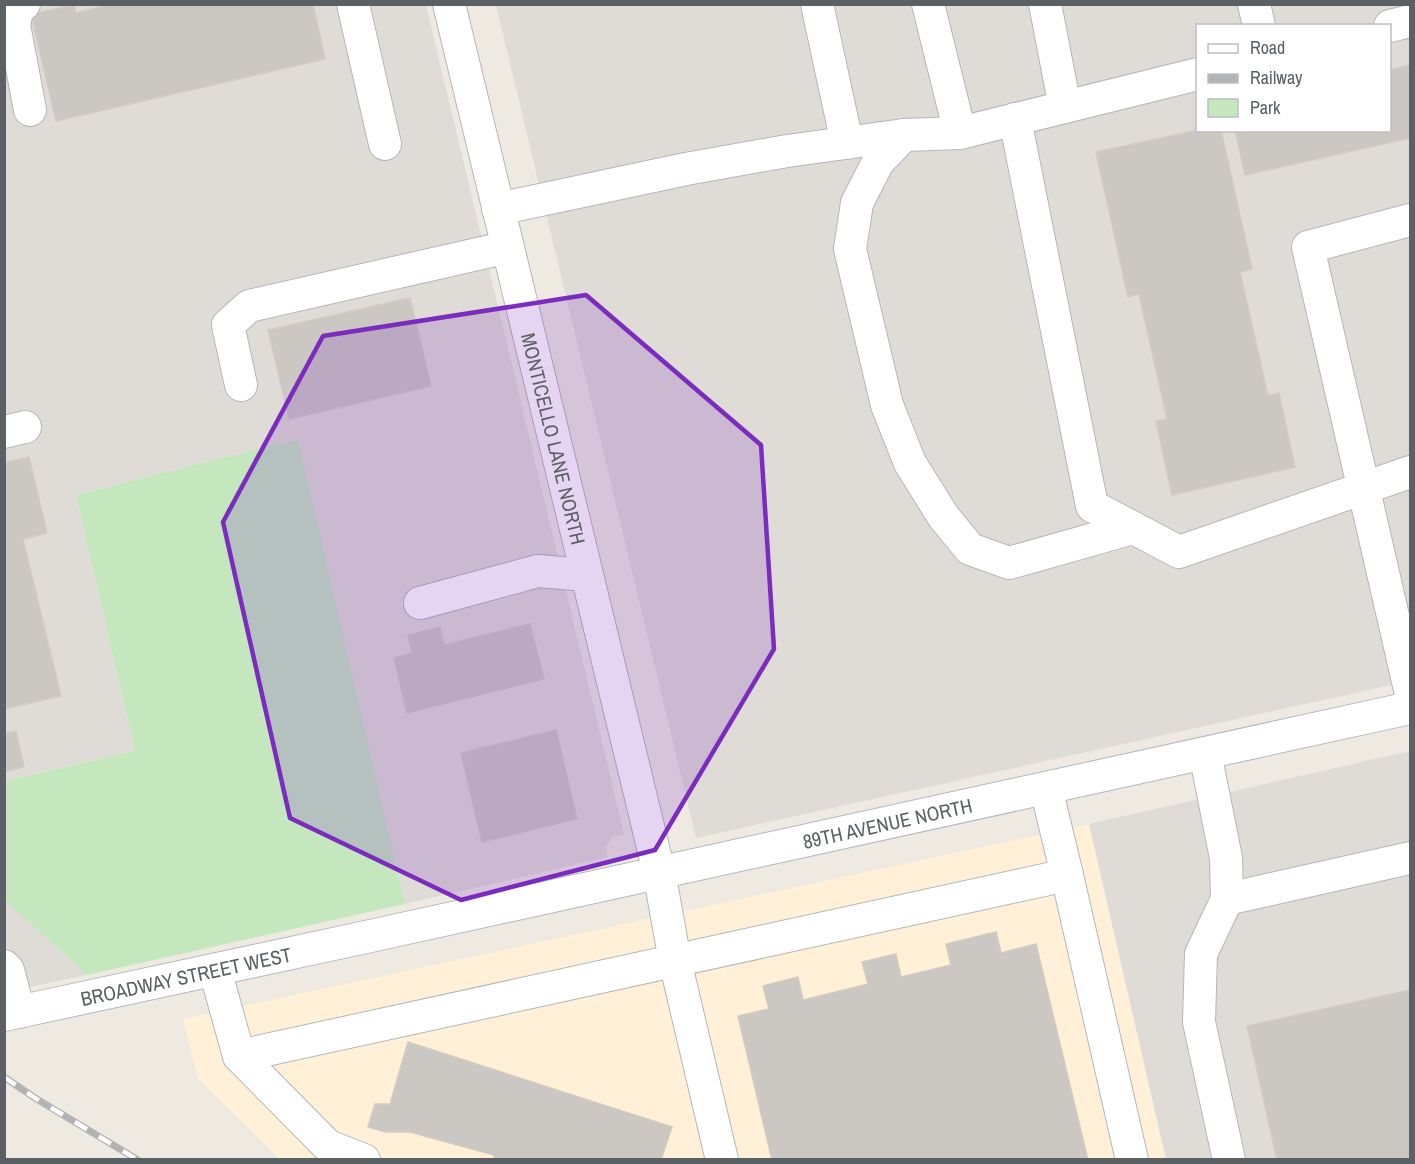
<svg xmlns="http://www.w3.org/2000/svg" width="1415" height="1164" font-family="'Archivo Narrow',sans-serif">
	<style>
		.commercial { fill: #fff0d7 }
		.industrial { fill: #dfdcd7; fill-rule: evenodd }
		.green { fill: #c4e7be }
		.building { fill: #cbc7c2; stroke: #d3cbc1; stroke-width: 1.5 }
		.lines { fill: none; stroke-linecap: round; stroke-linejoin: round }
		.minor-casing { stroke: #b3b7ba; stroke-width: 34 }
		.minor { stroke: #fff; stroke-width: 32 }
		.rail-casing { stroke: #b2b3b4; stroke-width: 7 }
		.rail { stroke: #fff; stroke-width: 4.5; stroke-dasharray: 14; stroke-linecap: butt }
		.marked { fill: #7b2cbf; fill-opacity: 0.2; stroke: #7b2cbf; stroke-width: 4.5; stroke-linejoin: round }
		.labels { text-anchor: middle; dominant-baseline: central; stroke-width: 4.5; stroke-linejoin: round; paint-order: stroke }
		.street-label { font-size: 20px; fill: #5b6064; stroke: #fff }
	</style>
	<rect width="100%" height="100%" fill="#eeeae2"/>
	<path class="commercial" d="M 1089,824 L 1166,1159 L 280,1159 L 198,1079 L 183,1019 Z"/>
	<g class="industrial">
		<path d="M 4,5 L 426,5 L 624,834 L 612,837 L 606,847 L 608,857 L 405,904 L 297,439 L 76,495 L 135,751 L 5,781 Z"/>
		<path d="M 496,5 L 1410,5 L 1410,681 L 696,838 ZM 1198,26 L 1390,26 L 1390,130 L 1198,130 Z"/>
		<path d="M 1410,751 L 1410,1159 L 1166,1159 L 1089,824 Z"/>
		<path d="M 5,899 L 87,975 L 5,992 Z"/>
	</g>
	<path class="green" d="M 298,439 L 405,904 L 87,975 L 4,899 L 5,781 L 135,751 L 76,495 Z"/>
	<g class="building">
		<path d="M 113,4 L 313,4 L 325,59 L 56,121 L 31,14 L 74,5 L 76,13 Z"/>
		<path d="M 1410,65 L 1410,138 L 1245,175 L 1235,130 L 1390,130 L 1390,70 Z"/>
		<path d="M 1198,130 L 1221,130 L 1252,269 L 1240,272 L 1268,396 L 1279,393 L 1295,467 L 1172,495 L 1156,421 L 1167,419 L 1139,294 L 1128,297 L 1096,152 Z"/>
		<path d="M 410,298 L 431,386 L 289,419 L 268,330 Z"/>
		<path d="M 29,457 L 47,533 L 23,539 L 61,696 L 4,709 L 4,463 Z"/>
		<path d="M 530,624 L 544,679 L 407,713 L 394,658 L 412,653 L 408,635 L 440,627 L 444,645 Z"/>
		<path d="M 556,730 L 577,819 L 482,842 L 461,753 Z"/>
		<path d="M 16,731 L 24,767 L 4,772 L 4,733 Z"/>
		<path d="M 996,932 L 1001,953 L 1036,944 L 1088,1160 L 772,1160 L 738,1016 L 769,1009 L 763,986 L 798,977 L 803,1000 L 868,984 L 862,962 L 896,954 L 901,977 L 951,965 L 946,944 Z"/>
		<path d="M 1410,990 L 1410,1160 L 1277,1160 L 1247,1026 Z"/>
		<path d="M 408,1042 L 672,1127 L 661,1160 L 494,1160 L 494,1155 L 410,1132 L 386,1132 L 368,1127 L 375,1104 L 390,1104 Z"/>
	</g>
	<g class="lines">
		<defs>
			<g id="minor">
				<path d="M 24,4 L 17,10 L 14,25 L 30,110"/>
				<path d="M 353,4 L 385,144"/>
				<path id="s1" d="M 449,4 L 659,872 L 675,961 L 722,1160"/>
				<path d="M 817,4 L 847,143"/>
				<path d="M 928,4 L 960,133"/>
				<path d="M 1045,4 L 1065,107"/>
				<path d="M 1254,4 L 1259,26"/>
				<path d="M 1390,26 L 1410,21"/>
				<path d="M 1015,119 L 1092,506 L 1179,552 L 1410,472"/>
				<path d="M 904,135 L 878,162 L 857,203 L 850,249 L 887,405 L 910,463 L 943,516 L 970,549 L 1009,563 L 1133,528"/>
				<path d="M 498,209 L 686,169 L 787,151 L 904,135 L 960,133 L 1198,74"/>
				<path d="M 1410,220 L 1308,247 L 1410,690"/>
				<path d="M 241,385 L 228,325 L 249,306 L 508,247"/>
				<path d="M 4,432 L 25,427"/>
				<path d="M 420,603 L 538,571 L 586,575"/>
				<path d="M 1205,753 L 1226,858 L 1227,899 L 1201,954 L 1199,1022 L 1229,1160"/>
				<path d="M 1067,875 L 1132,1160"/>
				<path d="M 1227,899 L 1410,858"/>
				<path d="M 4,966 L 8,970 L 19,1012"/>
				<path d="M 215,970 L 239,1056 L 1067,875 L 1046,788"/>
				<path id="s2" d="M 4,1015 L 366,937 L 1410,708"/>
				<path d="M 239,1056 L 328,1146 L 364,1160"/>
			</g>
		</defs>
		<use href="#minor" class="minor-casing"/>
		<use href="#minor" class="minor"/>
		<defs>
			<path id="rail" d="M 4,1077 L 35,1098 L 138,1160"/>
		</defs>
		<use href="#rail" class="rail-casing"/>
		<use href="#rail" class="rail"/>
	</g>
	<path class="marked" d="M 586,295 L 761,445 L 774,649 L 655,850 L 461,900 L 290,818 L 223,522 L 323,336 Z"/>
	<g class="labels">
		<g class="street-label">
			<text stroke="none"><textPath href="#s1" startOffset="447">MONTICELLO LANE NORTH</textPath></text>
			<text stroke="none"><textPath href="#s2" startOffset="904">89TH AVENUE NORTH</textPath></text>
			<text stroke="none"><textPath href="#s2" startOffset="186">BROADWAY STREET WEST</textPath></text>
		</g>
	</g>
	<rect width="1415" height="1164" fill="none" stroke="#5b6064" stroke-width="12"/>
	<rect x="1196" y="24" width="195" height="108" fill="#ffffff" stroke="#bdbfc1" stroke-width="1.5"/>
	<rect x="1208" y="44" width="30" height="9" fill="#ffffff" stroke="#bdbfc1" stroke-width="1.5"/>
	<text x="1250" y="54" font-size="18" fill="#5b6064">Road</text>
	<rect x="1208" y="74" width="30" height="9" fill="#b2b3b4" stroke="#bdbfc1" stroke-width="1.5"/>
	<text x="1250" y="84" font-size="18" fill="#5b6064">Railway</text>
	<rect x="1208" y="99" width="30" height="18" fill="#c4e7be" stroke="#bdbfc1" stroke-width="1.5"/>
	<text x="1250" y="114" font-size="18" fill="#5b6064">Park</text>
</svg>
